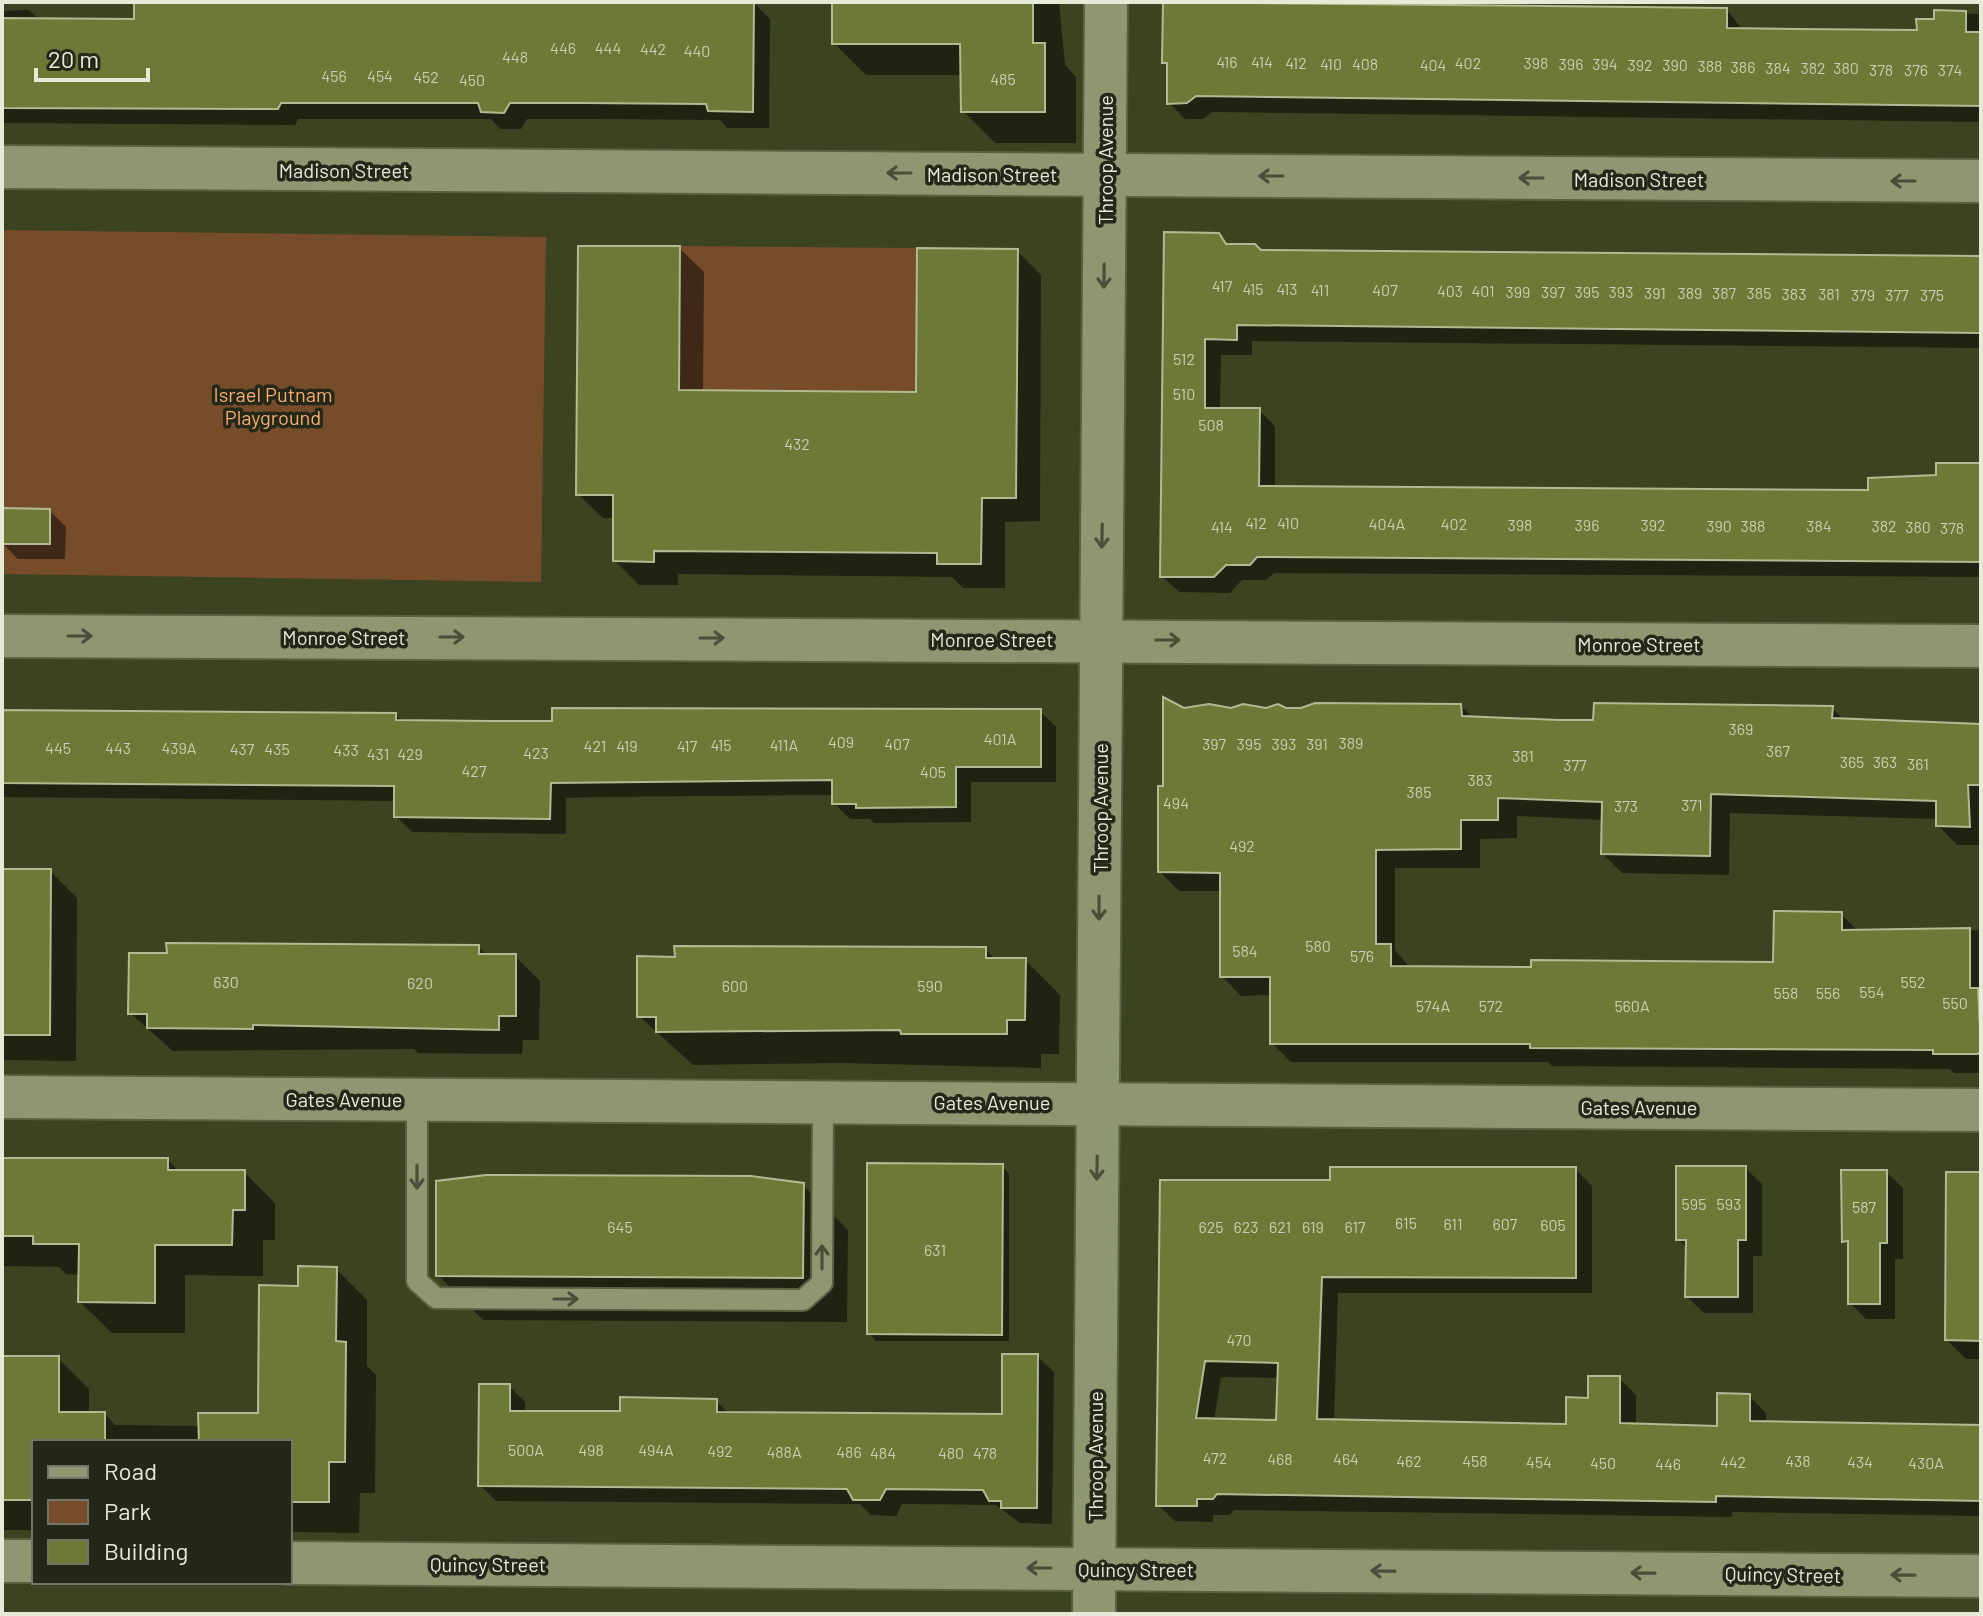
<svg xmlns="http://www.w3.org/2000/svg" width="1983" height="1616" font-family="Barlow,sans-serif">
	<style>
		.green { fill: #764c2b }
		.shadow { fill: #0007; fill-rule: evenodd }
		.building { fill: #6c7937; stroke: #b1ba93; stroke-width: 2; fill-rule: evenodd }
		.lines { fill: none; stroke-linecap: round; stroke-linejoin: round }
		.service-casing { stroke: #5a5f41; stroke-width: 24 }
		.minor-casing { stroke: #5a5f41; stroke-width: 46 }
		.service { stroke: #8e9771; stroke-width: 20 }
		.minor { stroke: #8e9771; stroke-width: 42 }
		.oneway { stroke: #494f38 }
		.labels { text-anchor: middle; dominant-baseline: central; stroke-width: 7; stroke-linejoin: round; paint-order: stroke }
		.number-label { font-size: 16px; fill: #c8ceaf }
		.street-label { font-size: 20px; fill: #e6ebd7; stroke: #242819 }
		.park-label { font-size: 20px; fill: #fcad6f; stroke: #242819 }
	</style>
	<rect width="100%" height="100%" fill="#3c4321"/>
	<g class="green">
		<path d="M 2,230 L 546,237 L 541,582 L 2,574 Z"/>
		<path d="M 680,246 L 917,248 L 916,392 L 679,390 Z"/>
	</g>
	<g class="shadow">
		<path d="M 136,2 L 753,2 L 770,19 L 769,128 L 727,128 L 720,120 L 603,119 L 527,119 L 521,129 L 500,129 L 491,119 L 298,119 L 295,125 L 283,125 L 2,123 L 2,11 L 29,10 L 39,20 L 136,21 Z"/>
		<path d="M 834,2 L 1059,2 L 1065,65 L 1076,77 L 1076,143 L 995,143 L 963,111 L 962,75 L 866,75 L 834,43 Z"/>
		<path d="M 1166,2 L 1280,7 L 1280,2 L 1330,2 L 1727,10 L 1743,30 L 1919,32 L 1936,21 L 1936,13 L 1981,14 L 1981,122 L 1212,112 L 1203,119 L 1185,119 L 1169,103 L 1169,68 L 1165,63 Z"/>
		<path d="M 1218,235 L 1229,246 L 1260,252 L 1981,260 L 1981,348 L 1252,341 L 1252,355 L 1221,355 L 1220,410 L 1259,410 L 1275,426 L 1275,489 L 1870,492 L 1981,465 L 1981,577 L 1274,573 L 1266,580 L 1242,580 L 1230,593 L 1179,592 L 1162,576 Z"/>
		<path d="M 679,248 L 704,272 L 703,393 L 918,394 L 1017,251 L 1041,275 L 1040,521 L 1005,522 L 1005,588 L 963,588 L 952,577 L 678,574 L 678,585 L 639,585 L 615,561 L 615,518 L 603,518 L 578,494 Z"/>
		<path d="M 50,511 L 66,527 L 65,559 L 18,559 L 2,543 Z"/>
		<path d="M 1461,706 L 1473,718 L 1558,722 L 1832,708 L 1845,721 L 1981,726 L 1981,845 L 1957,845 L 1938,825 L 1938,819 L 1730,813 L 1729,875 L 1622,873 L 1603,854 L 1603,820 L 1517,816 L 1517,838 L 1480,839 L 1480,868 L 1395,868 L 1395,950 L 1410,968 L 1775,964 L 1841,914 L 1859,932 L 1981,930 L 1981,1073 L 1954,1073 L 1950,1069 L 1552,1066 L 1548,1062 L 1291,1062 L 1272,1043 L 1272,995 L 1241,996 L 1222,976 L 1222,891 L 1179,891 L 1160,872 L 1165,788 L 1183,710 Z"/>
		<path d="M 1040,711 L 1056,727 L 1056,782 L 971,782 L 971,822 L 874,823 L 870,819 L 850,819 L 834,803 L 834,795 L 598,797 L 566,798 L 566,834 L 412,832 L 396,816 L 396,801 L 2,797 L 2,712 L 396,715 L 403,722 L 490,723 Z"/>
		<path d="M 2,871 L 50,871 L 77,898 L 76,1061 L 2,1060 Z"/>
		<path d="M 478,947 L 488,956 L 515,956 L 540,981 L 539,1040 L 523,1040 L 522,1054 L 418,1053 L 414,1049 L 173,1051 L 130,1013 Z"/>
		<path d="M 985,949 L 996,960 L 1025,960 L 1060,995 L 1059,1054 L 1041,1054 L 1041,1068 L 843,1063 L 693,1065 L 639,1016 Z"/>
		<path d="M 2,1160 L 168,1160 L 179,1172 L 244,1172 L 275,1203 L 275,1240 L 263,1240 L 263,1276 L 185,1275 L 185,1333 L 112,1333 L 80,1302 L 81,1275 L 66,1274 L 59,1267 L 2,1266 Z"/>
		<path d="M 1002,1166 L 1009,1174 L 1009,1341 L 876,1341 L 869,1333 Z"/>
		<path d="M 1745,1168 L 1762,1184 L 1762,1256 L 1753,1256 L 1753,1313 L 1704,1313 L 1687,1297 L 1688,1249 L 1678,1239 Z"/>
		<path d="M 1575,1169 L 1592,1186 L 1592,1293 L 1338,1293 L 1334,1422 L 1568,1426 L 1590,1400 L 1619,1378 L 1636,1395 L 1636,1426 L 1719,1428 L 1749,1396 L 1766,1413 L 1766,1424 L 1981,1427 L 1981,1516 L 1732,1512 L 1732,1517 L 1234,1510 L 1230,1515 L 1213,1515 L 1213,1522 L 1175,1521 L 1158,1505 L 1162,1182 L 1332,1182 ZM 1221,1377 L 1280,1378 L 1278,1422 L 1214,1421 Z"/>
		<path d="M 1886,1172 L 1903,1188 L 1903,1259 L 1895,1259 L 1895,1319 L 1866,1319 L 1850,1303 L 1850,1247 L 1844,1241 Z"/>
		<path d="M 1981,1174 L 1981,1359 L 1966,1359 L 1947,1340 Z"/>
		<path d="M 803,1185 L 848,1230 L 847,1322 L 483,1320 L 438,1275 Z"/>
		<path d="M 336,1269 L 367,1300 L 367,1366 L 376,1375 L 375,1493 L 360,1493 L 359,1533 L 290,1532 L 290,1442 L 34,1442 L 34,1530 L 2,1530 L 2,1358 L 58,1358 L 89,1389 L 89,1414 L 105,1414 L 115,1425 L 200,1426 L 260,1415 L 300,1288 Z"/>
		<path d="M 1037,1356 L 1054,1372 L 1052,1524 L 1020,1523 L 996,1505 L 902,1504 L 896,1516 L 871,1515 L 860,1504 L 496,1501 L 480,1485 L 509,1386 L 525,1402 L 525,1413 L 622,1413 L 716,1401 L 730,1415 L 1004,1416 Z"/>
	</g>
	<g class="building">
		<path d="M 134,2 L 754,2 L 753,112 L 708,111 L 706,104 L 585,103 L 510,103 L 504,113 L 481,112 L 478,103 L 281,103 L 278,109 L 265,109 L 2,108 L 2,18 L 134,19 Z"/>
		<path d="M 832,2 L 1033,2 L 1033,43 L 1045,43 L 1045,112 L 961,112 L 960,44 L 832,44 Z"/>
		<path d="M 1163,2 L 1727,8 L 1727,28 L 1796,29 L 1917,30 L 1916,19 L 1934,19 L 1934,10 L 1966,11 L 1966,32 L 1981,32 L 1981,106 L 1196,96 L 1187,103 L 1167,104 L 1167,63 L 1162,63 Z"/>
		<path d="M 1164,232 L 1219,233 L 1226,244 L 1255,244 L 1261,250 L 1981,256 L 1981,333 L 1237,325 L 1237,340 L 1205,339 L 1205,408 L 1260,408 L 1259,486 L 1868,490 L 1868,478 L 1936,475 L 1936,463 L 1981,463 L 1981,562 L 1257,557 L 1250,565 L 1226,565 L 1214,577 L 1160,577 Z"/>
		<path d="M 578,246 L 680,246 L 679,390 L 916,392 L 917,248 L 1018,249 L 1016,498 L 982,498 L 981,564 L 937,564 L 937,553 L 654,551 L 654,562 L 613,561 L 613,495 L 576,495 Z"/>
		<path d="M 2,508 L 50,509 L 50,544 L 2,544 Z"/>
		<path d="M 1163,697 L 1184,708 L 1209,704 L 1231,708 L 1243,704 L 1266,708 L 1278,704 L 1286,708 L 1301,708 L 1315,703 L 1461,704 L 1462,716 L 1559,720 L 1593,720 L 1594,703 L 1833,706 L 1832,718 L 1981,724 L 1981,785 L 1968,785 L 1970,827 L 1936,826 L 1936,801 L 1711,794 L 1710,856 L 1601,854 L 1602,802 L 1498,798 L 1498,820 L 1461,820 L 1461,849 L 1376,850 L 1376,944 L 1391,944 L 1391,966 L 1531,967 L 1531,960 L 1773,962 L 1774,911 L 1842,912 L 1842,930 L 1970,928 L 1970,988 L 1978,988 L 1981,1051 L 1978,1054 L 1933,1054 L 1933,1050 L 1530,1048 L 1530,1044 L 1270,1044 L 1270,977 L 1220,977 L 1220,873 L 1158,872 L 1158,786 L 1163,786 Z"/>
		<path d="M 552,708 L 1041,709 L 1041,767 L 956,767 L 956,807 L 856,808 L 856,804 L 832,804 L 832,780 L 551,783 L 550,819 L 394,817 L 394,786 L 2,783 L 2,710 L 396,713 L 396,720 L 490,721 L 552,721 Z"/>
		<path d="M 2,869 L 51,869 L 50,1035 L 2,1035 Z"/>
		<path d="M 166,943 L 479,945 L 479,954 L 516,954 L 516,1016 L 499,1016 L 499,1030 L 253,1025 L 253,1029 L 147,1028 L 147,1014 L 128,1014 L 129,953 L 167,953 Z"/>
		<path d="M 674,946 L 986,947 L 986,958 L 1026,958 L 1025,1020 L 1007,1020 L 1007,1034 L 901,1034 L 900,1030 L 656,1032 L 656,1017 L 637,1017 L 637,956 L 675,957 Z"/>
		<path d="M 2,1158 L 168,1158 L 168,1170 L 245,1170 L 245,1210 L 233,1210 L 232,1245 L 155,1245 L 155,1303 L 78,1302 L 79,1244 L 33,1244 L 33,1236 L 2,1236 Z"/>
		<path d="M 867,1163 L 1003,1164 L 1002,1335 L 867,1334 Z"/>
		<path d="M 1676,1166 L 1746,1166 L 1746,1240 L 1738,1240 L 1738,1297 L 1685,1297 L 1686,1240 L 1676,1240 Z"/>
		<path d="M 1330,1167 L 1576,1167 L 1576,1278 L 1322,1277 L 1317,1419 L 1566,1424 L 1566,1397 L 1588,1398 L 1588,1376 L 1620,1376 L 1620,1423 L 1717,1426 L 1717,1393 L 1750,1394 L 1750,1421 L 1981,1425 L 1981,1501 L 1716,1496 L 1716,1502 L 1217,1494 L 1213,1499 L 1197,1499 L 1197,1506 L 1156,1506 L 1160,1180 L 1330,1180 ZM 1205,1361 L 1278,1363 L 1276,1420 L 1196,1418 Z"/>
		<path d="M 1841,1170 L 1887,1170 L 1887,1243 L 1880,1243 L 1880,1304 L 1848,1304 L 1848,1241 L 1842,1242 Z"/>
		<path d="M 1946,1172 L 1981,1172 L 1981,1341 L 1945,1340 Z"/>
		<path d="M 486,1175 L 751,1176 L 804,1183 L 803,1278 L 436,1276 L 436,1181 Z"/>
		<path d="M 298,1266 L 337,1267 L 336,1341 L 346,1342 L 345,1462 L 329,1462 L 329,1502 L 290,1502 L 290,1442 L 199,1442 L 198,1413 L 258,1413 L 259,1285 L 298,1286 Z"/>
		<path d="M 1002,1354 L 1038,1354 L 1037,1508 L 1001,1508 L 1001,1501 L 989,1501 L 983,1490 L 886,1489 L 880,1500 L 853,1500 L 847,1489 L 478,1486 L 479,1384 L 510,1384 L 510,1411 L 620,1411 L 620,1397 L 717,1399 L 717,1412 L 1002,1414 Z"/>
		<path d="M 2,1356 L 59,1356 L 59,1412 L 105,1412 L 105,1442 L 34,1442 L 34,1500 L 2,1500 Z"/>
	</g>
	<g class="lines">
		<defs>
			<path id="service" d="M 417,1099 L 417,1281 L 436,1298 L 803,1300 L 822,1283 L 823,1101"/>
			<g id="minor">
				<path d="M 2,167 L 1981,181"/>
				<path d="M 2,636 L 1981,646"/>
				<path d="M 2,1097 L 1981,1110"/>
				<path d="M 2,1561 L 34,1561"/>
				<path d="M 290,1563 L 1981,1576"/>
				<path d="M 1094,1614 L 1106,2"/>
			</g>
		</defs>
		<use href="#service" class="service-casing"/>
		<use href="#minor" class="minor-casing"/>
		<use href="#service" class="service"/>
		<use href="#minor" class="minor"/>
	</g>
	<defs><path id="oneway-shaft" d="M-6 0H5M1.5-3L5.5 0L1.5 3" fill="none" stroke-width="1.6" stroke-linecap="round" stroke-linejoin="round" transform="scale(2)"/></defs>
	<g class="oneway">
		<use href="#oneway-shaft" transform="translate(899 173) rotate(-180)"/>
		<use href="#oneway-shaft" transform="translate(1271 176) rotate(-180)"/>
		<use href="#oneway-shaft" transform="translate(1531 178) rotate(-180)"/>
		<use href="#oneway-shaft" transform="translate(1903 181) rotate(-180)"/>
		<use href="#oneway-shaft" transform="translate(1104 276) rotate(91)"/>
		<use href="#oneway-shaft" transform="translate(1102 536) rotate(91)"/>
		<use href="#oneway-shaft" transform="translate(80 636)"/>
		<use href="#oneway-shaft" transform="translate(452 637)"/>
		<use href="#oneway-shaft" transform="translate(712 638)"/>
		<use href="#oneway-shaft" transform="translate(1168 640)"/>
		<use href="#oneway-shaft" transform="translate(1099 908) rotate(90)"/>
		<use href="#oneway-shaft" transform="translate(1097 1168) rotate(91)"/>
		<use href="#oneway-shaft" transform="translate(417 1177) rotate(90)"/>
		<use href="#oneway-shaft" transform="translate(822 1257) rotate(-90)"/>
		<use href="#oneway-shaft" transform="translate(566 1299)"/>
		<use href="#oneway-shaft" transform="translate(1039 1568) rotate(-180)"/>
		<use href="#oneway-shaft" transform="translate(1383 1571) rotate(-179)"/>
		<use href="#oneway-shaft" transform="translate(1643 1573) rotate(-179)"/>
		<use href="#oneway-shaft" transform="translate(1903 1575) rotate(-179)"/>
	</g>
	<g class="labels">
		<g class="number-label">
			<text x="563" y="47">446</text>
			<text x="608" y="47">444</text>
			<text x="653" y="48">442</text>
			<text x="697" y="50">440</text>
			<text x="515" y="56">448</text>
			<text x="1227" y="61">416</text>
			<text x="1262" y="61">414</text>
			<text x="1296" y="62">412</text>
			<text x="1468" y="62">402</text>
			<text x="1536" y="62">398</text>
			<text x="1331" y="63">410</text>
			<text x="1365" y="63">408</text>
			<text x="1571" y="63">396</text>
			<text x="1605" y="63">394</text>
			<text x="1433" y="64">404</text>
			<text x="1640" y="64">392</text>
			<text x="1675" y="64">390</text>
			<text x="1710" y="65">388</text>
			<text x="1743" y="66">386</text>
			<text x="1778" y="67">384</text>
			<text x="1813" y="67">382</text>
			<text x="1846" y="67">380</text>
			<text x="1881" y="69">378</text>
			<text x="1916" y="69">376</text>
			<text x="1950" y="69">374</text>
			<text x="334" y="75">456</text>
			<text x="380" y="75">454</text>
			<text x="426" y="76">452</text>
			<text x="1003" y="78">485</text>
			<text x="472" y="79">450</text>
			<text x="1222" y="285">417</text>
			<text x="1253" y="288">415</text>
			<text x="1287" y="288">413</text>
			<text x="1320" y="289">411</text>
			<text x="1385" y="289">407</text>
			<text x="1450" y="290">403</text>
			<text x="1483" y="290">401</text>
			<text x="1518" y="291">399</text>
			<text x="1553" y="291">397</text>
			<text x="1587" y="291">395</text>
			<text x="1621" y="291">393</text>
			<text x="1655" y="292">391</text>
			<text x="1690" y="292">389</text>
			<text x="1724" y="292">387</text>
			<text x="1759" y="292">385</text>
			<text x="1794" y="293">383</text>
			<text x="1829" y="293">381</text>
			<text x="1863" y="294">379</text>
			<text x="1897" y="294">377</text>
			<text x="1932" y="294">375</text>
			<text x="1184" y="358">512</text>
			<text x="1184" y="393">510</text>
			<text x="1211" y="424">508</text>
			<text x="797" y="443">432</text>
			<text x="1256" y="522">412</text>
			<text x="1288" y="522">410</text>
			<text x="1387" y="523">404A</text>
			<text x="1454" y="523">402</text>
			<text x="1520" y="524">398</text>
			<text x="1587" y="524">396</text>
			<text x="1653" y="524">392</text>
			<text x="1719" y="525">390</text>
			<text x="1753" y="525">388</text>
			<text x="1819" y="525">384</text>
			<text x="1884" y="525">382</text>
			<text x="1222" y="526">414</text>
			<text x="1918" y="526">380</text>
			<text x="1952" y="527">378</text>
			<text x="1741" y="728">369</text>
			<text x="1000" y="738">401A</text>
			<text x="841" y="741">409</text>
			<text x="1351" y="742">389</text>
			<text x="897" y="743">407</text>
			<text x="1214" y="743">397</text>
			<text x="1249" y="743">395</text>
			<text x="1284" y="743">393</text>
			<text x="1317" y="743">391</text>
			<text x="721" y="744">415</text>
			<text x="784" y="744">411A</text>
			<text x="595" y="745">421</text>
			<text x="627" y="745">419</text>
			<text x="687" y="745">417</text>
			<text x="58" y="747">445</text>
			<text x="118" y="747">443</text>
			<text x="179" y="747">439A</text>
			<text x="242" y="748">437</text>
			<text x="277" y="748">435</text>
			<text x="346" y="749">433</text>
			<text x="1778" y="750">367</text>
			<text x="536" y="752">423</text>
			<text x="378" y="753">431</text>
			<text x="410" y="753">429</text>
			<text x="1523" y="755">381</text>
			<text x="1852" y="761">365</text>
			<text x="1885" y="761">363</text>
			<text x="1918" y="763">361</text>
			<text x="1575" y="764">377</text>
			<text x="474" y="770">427</text>
			<text x="933" y="771">405</text>
			<text x="1480" y="779">383</text>
			<text x="1419" y="791">385</text>
			<text x="1176" y="802">494</text>
			<text x="1692" y="804">371</text>
			<text x="1626" y="805">373</text>
			<text x="1242" y="845">492</text>
			<text x="1318" y="945">580</text>
			<text x="1245" y="950">584</text>
			<text x="1362" y="955">576</text>
			<text x="226" y="981">630</text>
			<text x="1913" y="981">552</text>
			<text x="420" y="982">620</text>
			<text x="735" y="985">600</text>
			<text x="930" y="985">590</text>
			<text x="1872" y="991">554</text>
			<text x="1786" y="992">558</text>
			<text x="1828" y="992">556</text>
			<text x="1955" y="1002">550</text>
			<text x="1433" y="1005">574A</text>
			<text x="1491" y="1005">572</text>
			<text x="1632" y="1005">560A</text>
			<text x="1694" y="1203">595</text>
			<text x="1729" y="1203">593</text>
			<text x="1864" y="1206">587</text>
			<text x="1406" y="1222">615</text>
			<text x="1453" y="1223">611</text>
			<text x="1505" y="1223">607</text>
			<text x="1553" y="1224">605</text>
			<text x="620" y="1226">645</text>
			<text x="1211" y="1226">625</text>
			<text x="1246" y="1226">623</text>
			<text x="1280" y="1226">621</text>
			<text x="1313" y="1226">619</text>
			<text x="1355" y="1226">617</text>
			<text x="935" y="1249">631</text>
			<text x="1239" y="1339">470</text>
			<text x="526" y="1449">500A</text>
			<text x="591" y="1449">498</text>
			<text x="656" y="1449">494A</text>
			<text x="720" y="1450">492</text>
			<text x="784" y="1451">488A</text>
			<text x="849" y="1451">486</text>
			<text x="883" y="1452">484</text>
			<text x="951" y="1452">480</text>
			<text x="985" y="1452">478</text>
			<text x="1215" y="1457">472</text>
			<text x="1280" y="1458">468</text>
			<text x="1346" y="1458">464</text>
			<text x="1409" y="1460">462</text>
			<text x="1475" y="1460">458</text>
			<text x="1798" y="1460">438</text>
			<text x="1539" y="1461">454</text>
			<text x="1733" y="1461">442</text>
			<text x="1860" y="1461">434</text>
			<text x="1603" y="1462">450</text>
			<text x="1926" y="1462">430A</text>
			<text x="1668" y="1463">446</text>
		</g>
		<g class="street-label">
			<text transform="translate(1105 160) rotate(-90)">Throop Avenue</text>
			<text x="344" y="170">Madison Street</text>
			<text x="992" y="174">Madison Street</text>
			<text x="1639" y="179">Madison Street</text>
			<text x="344" y="637">Monroe Street</text>
			<text x="992" y="639">Monroe Street</text>
			<text x="1639" y="644">Monroe Street</text>
			<text transform="translate(1100 808) rotate(-90)">Throop Avenue</text>
			<text x="344" y="1099">Gates Avenue</text>
			<text x="992" y="1102">Gates Avenue</text>
			<text x="1639" y="1107">Gates Avenue</text>
			<text transform="translate(1095 1456) rotate(-90)">Throop Avenue</text>
			<text x="488" y="1564">Quincy Street</text>
			<text x="1136" y="1569">Quincy Street</text>
			<text transform="translate(1783 1574) rotate(1)">Quincy Street</text>
		</g>
		<g class="park-label">
			<text x="273" y="394">Israel Putnam<tspan x="273" dy="23">Playground</tspan></text>
		</g>
	</g>
	<rect width="1983" height="1616" fill="none" stroke="#e6ebd7" stroke-width="8"/>
	<rect x="32" y="1440" width="260" height="144" fill="#242819" stroke="#727665" stroke-width="2"/>
	<rect x="48" y="1466" width="40" height="12" fill="#8e9771" stroke="#727665" stroke-width="2"/>
	<text x="104" y="1480" font-size="24" fill="#e6ebd7">Road</text>
	<rect x="48" y="1500" width="40" height="24" fill="#764c2b" stroke="#727665" stroke-width="2"/>
	<text x="104" y="1520" font-size="24" fill="#e6ebd7">Park</text>
	<rect x="48" y="1540" width="40" height="24" fill="#6c7937" stroke="#727665" stroke-width="2"/>
	<text x="104" y="1560" font-size="24" fill="#e6ebd7">Building</text>
	<path d="M36 68v12h112v-12" fill="none" stroke="#e6ebd7" stroke-width="4"/>
	<text x="48" y="68" font-size="24" fill="#e6ebd7" stroke="#242819" stroke-width="6" paint-order="stroke">20 m</text>
</svg>
